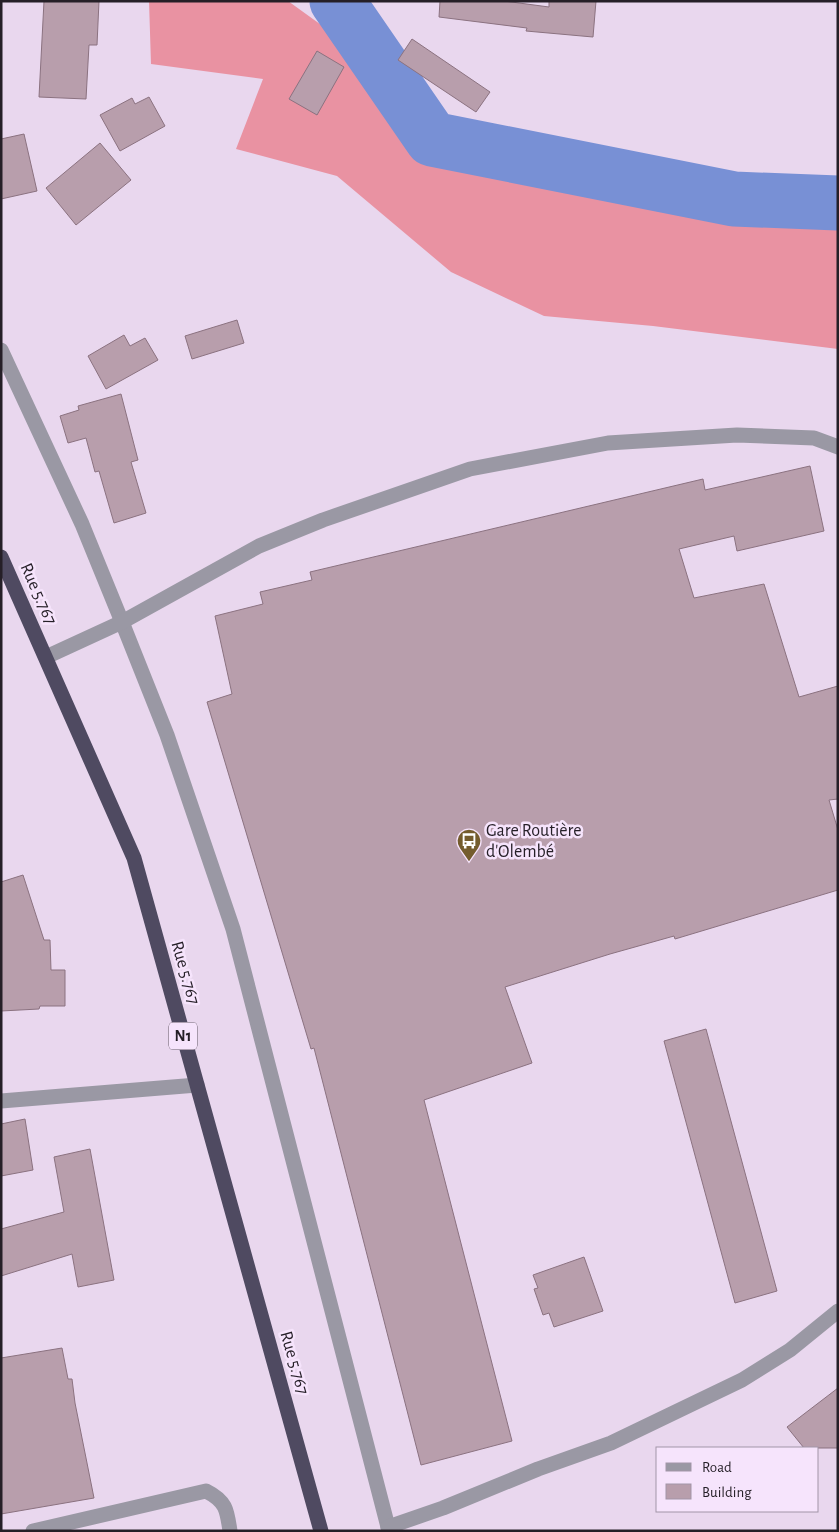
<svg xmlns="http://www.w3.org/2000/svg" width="839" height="1532" font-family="'Alegreya Sans',sans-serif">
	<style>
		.forest { fill: #e992a2 }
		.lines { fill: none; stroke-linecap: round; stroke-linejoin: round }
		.river { stroke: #7890d5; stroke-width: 55 }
		.building { fill: #b89eac; stroke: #8b7280 }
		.minor { stroke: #9a98a4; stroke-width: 15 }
		.highway { stroke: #4f4a61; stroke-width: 15 }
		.labels { text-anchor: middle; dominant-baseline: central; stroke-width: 5; stroke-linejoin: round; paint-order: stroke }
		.shield { fill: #f6e4fc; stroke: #645a67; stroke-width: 1 }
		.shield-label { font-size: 16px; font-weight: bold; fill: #251f27 }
		.street-label { font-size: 18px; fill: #251f27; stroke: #f6e4fc }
		.poi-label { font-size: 18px; fill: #251f27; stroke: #f6e4fc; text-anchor: start }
	</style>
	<rect width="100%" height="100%" fill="#e9d7ee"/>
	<path class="forest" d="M 149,1 L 288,1 L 522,170 L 838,183 L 838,349 L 653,326 L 544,316 L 451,272 L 337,176 L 236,149 L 263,79 L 151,64 Z"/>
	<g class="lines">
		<path class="river" d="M 337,1 L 432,139 L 734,199 L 838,203"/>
	</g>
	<g class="building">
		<path d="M 44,1 L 99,1 L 97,45 L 89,45 L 86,99 L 39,97 Z"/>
		<path d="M 440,1 L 504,1 L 549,7 L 549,1 L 596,1 L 593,37 L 526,31 L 527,28 L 439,17 Z"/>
		<path d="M 412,39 L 490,92 L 476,112 L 398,60 Z"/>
		<path d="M 317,51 L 344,67 L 317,115 L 289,99 Z"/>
		<path d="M 149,97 L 165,126 L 120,151 L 100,115 L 132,98 L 135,104 Z"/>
		<path d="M 24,134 L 37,191 L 1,199 L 1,139 Z"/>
		<path d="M 100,143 L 131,180 L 76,225 L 46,188 Z"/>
		<path d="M 237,320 L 244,343 L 192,359 L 185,336 Z"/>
		<path d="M 124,335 L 130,346 L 145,338 L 158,360 L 106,389 L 88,356 Z"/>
		<path d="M 121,394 L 138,460 L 131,462 L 146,513 L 114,523 L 99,471 L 95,472 L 86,438 L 68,443 L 60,416 L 79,410 L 78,406 Z"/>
		<path d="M 810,466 L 824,531 L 737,551 L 734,536 L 679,549 L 694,598 L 764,584 L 799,697 L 838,686 L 838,799 L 829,800 L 838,830 L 838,890 L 675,939 L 674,936 L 610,954 L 505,987 L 532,1063 L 424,1100 L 512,1441 L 421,1465 L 314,1048 L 311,1049 L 207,702 L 232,694 L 215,616 L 263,604 L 260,592 L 312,580 L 310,572 L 703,479 L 705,490 Z"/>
		<path d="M 23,875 L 44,940 L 50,940 L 51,970 L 65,970 L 65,1006 L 40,1006 L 39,1009 L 1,1011 L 1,882 Z"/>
		<path d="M 706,1029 L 777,1291 L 735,1303 L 664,1041 Z"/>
		<path d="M 25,1119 L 33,1170 L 1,1176 L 1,1124 Z"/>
		<path d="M 90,1149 L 114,1280 L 78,1287 L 72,1254 L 1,1276 L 1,1229 L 64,1212 L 54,1157 Z"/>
		<path d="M 584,1257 L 603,1311 L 554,1327 L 549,1313 L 543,1315 L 534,1289 L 538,1288 L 533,1275 Z"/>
		<path d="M 62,1348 L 68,1379 L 72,1379 L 75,1403 L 94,1498 L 1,1514 L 1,1358 Z"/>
		<path d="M 838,1388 L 838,1448 L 804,1448 L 787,1427 Z"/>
	</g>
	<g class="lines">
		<g class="minor">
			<path d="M 1,350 L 82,524 L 122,622 L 167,735 L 233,929 L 388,1527"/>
			<path d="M 46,657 L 122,622 L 259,546 L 323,520 L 470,469 L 608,443 L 737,435 L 814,438 L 838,447"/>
			<path d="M 1,1101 L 197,1085"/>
			<path d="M 33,1531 L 206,1491 C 226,1501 227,1510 230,1531"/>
			<path d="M 389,1531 L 388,1527 L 443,1508 L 538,1469 L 611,1443 L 742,1380 L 790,1350 L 838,1311"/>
		</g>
		<path class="highway" d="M 1,557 L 134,858 L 321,1531"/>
	</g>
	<defs>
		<symbol id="bus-pin" viewBox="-11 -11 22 30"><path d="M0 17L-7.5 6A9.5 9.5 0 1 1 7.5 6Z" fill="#745c2d" stroke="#f6e4fc"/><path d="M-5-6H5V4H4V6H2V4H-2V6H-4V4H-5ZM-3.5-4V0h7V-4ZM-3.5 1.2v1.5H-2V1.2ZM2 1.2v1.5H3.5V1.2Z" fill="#fff"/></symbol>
	</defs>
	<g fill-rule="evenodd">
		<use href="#bus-pin" x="455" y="827" width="28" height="38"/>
	</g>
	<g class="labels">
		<rect class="shield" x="169" y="1022.5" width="28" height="27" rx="4"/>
		<g class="shield-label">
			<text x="183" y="1036">N1</text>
		</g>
		<g class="street-label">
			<text transform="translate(38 594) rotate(66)">Rue 5.767</text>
			<text transform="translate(185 973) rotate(74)">Rue 5.767</text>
			<text transform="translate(294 1363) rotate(74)">Rue 5.767</text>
		</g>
		<g class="poi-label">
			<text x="486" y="831">Gare Routière<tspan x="486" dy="21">d'Olembé</tspan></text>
		</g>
	</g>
	<rect width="839" height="1532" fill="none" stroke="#251f27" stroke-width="5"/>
	<rect x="656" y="1447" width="162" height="65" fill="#f6e4fc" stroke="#a295a7"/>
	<rect x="666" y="1463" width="25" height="8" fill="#9a98a4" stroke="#a295a7"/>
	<text x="702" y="1472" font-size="15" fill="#251f27">Road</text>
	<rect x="666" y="1484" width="25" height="15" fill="#b89eac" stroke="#a295a7"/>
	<text x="702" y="1497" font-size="15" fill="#251f27">Building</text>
</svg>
